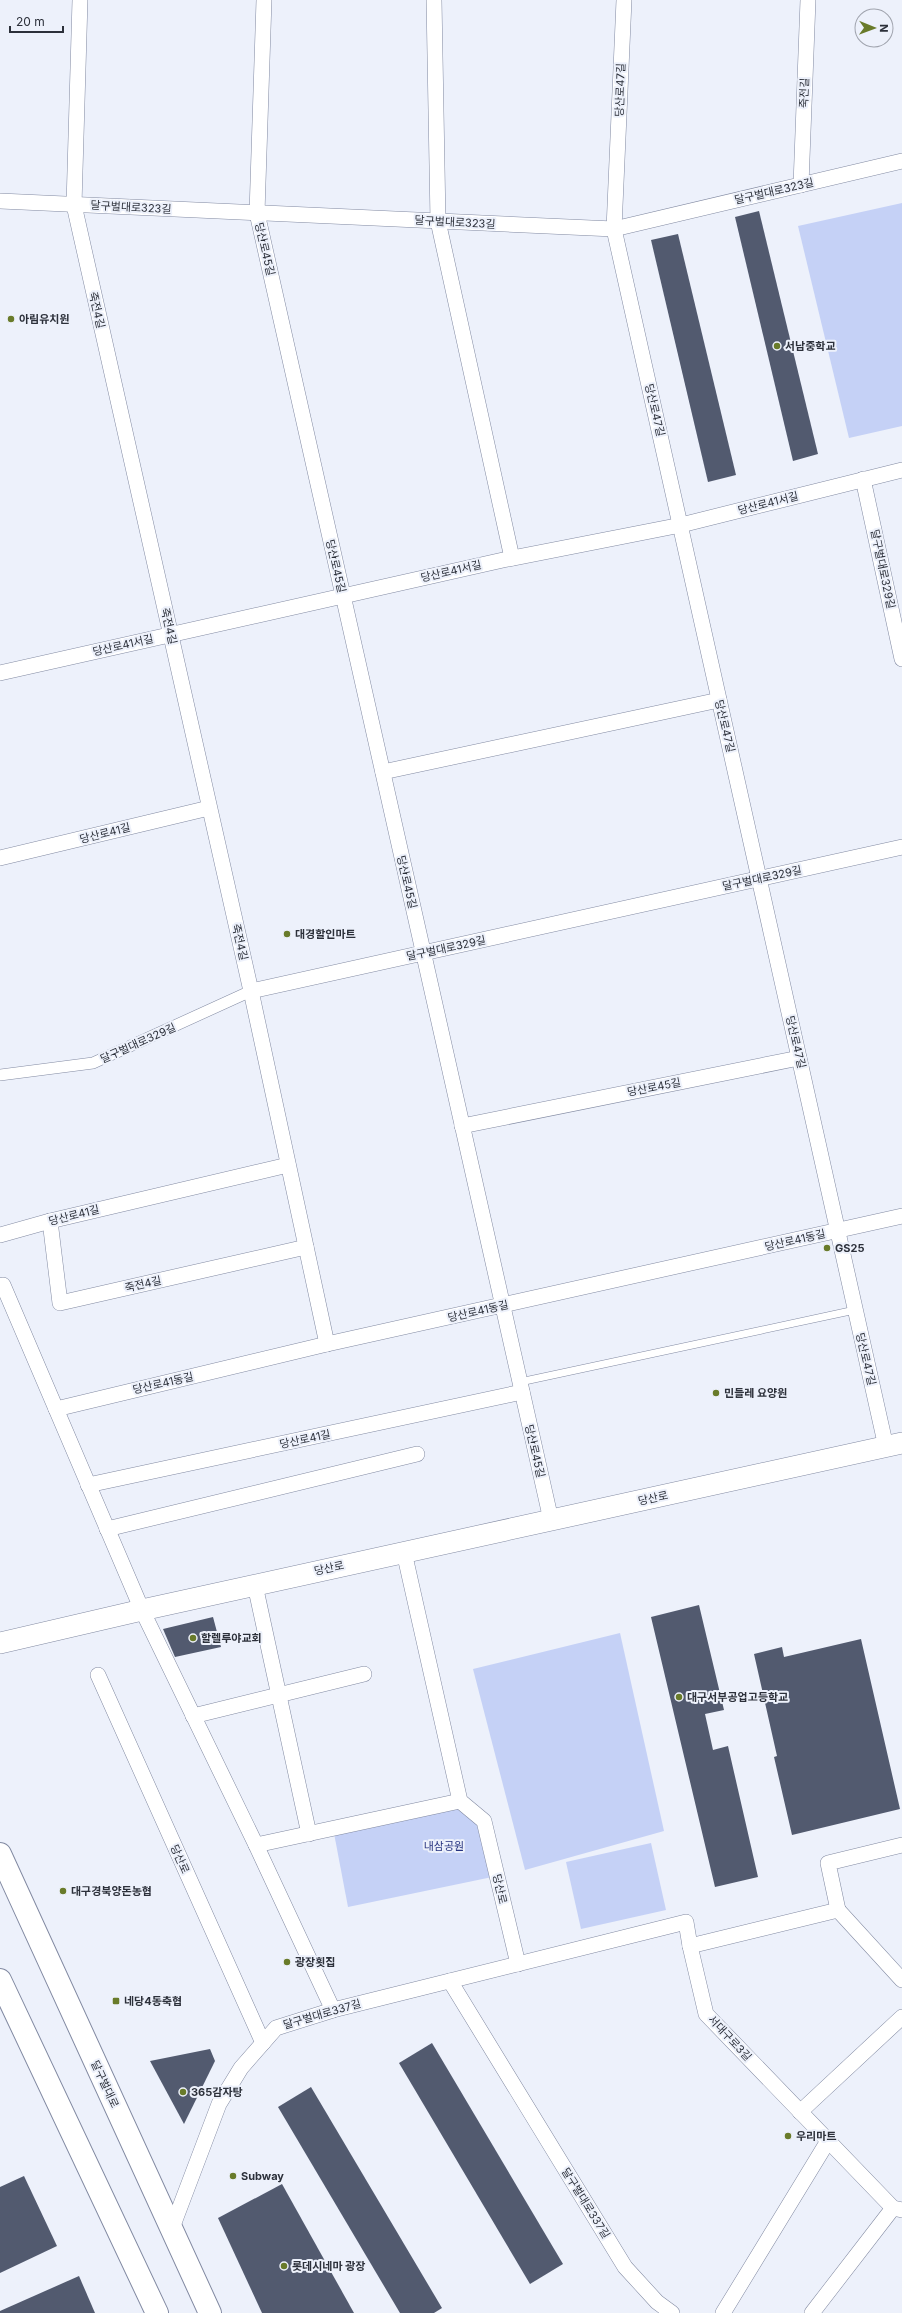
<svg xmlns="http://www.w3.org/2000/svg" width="902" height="2313" font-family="Inter,'Noto Sans KR',sans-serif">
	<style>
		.green { fill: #c5d1f6 }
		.building { fill: #525a6f }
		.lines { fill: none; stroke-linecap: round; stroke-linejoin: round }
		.service-casing { stroke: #828aa2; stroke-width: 8 }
		.pedestrian-casing { stroke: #828aa2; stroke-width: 12 }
		.minor-casing { stroke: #828aa2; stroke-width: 16 }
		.secondary-casing { stroke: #828aa2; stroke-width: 22 }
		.primary-casing { stroke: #828aa2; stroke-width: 24 }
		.service { stroke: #fff; stroke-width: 7 }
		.pedestrian { stroke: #fff; stroke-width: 11 }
		.minor { stroke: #fff; stroke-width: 15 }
		.secondary { stroke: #fff; stroke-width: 21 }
		.primary { stroke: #fff; stroke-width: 22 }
		.poi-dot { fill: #697b2a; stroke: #edf1fb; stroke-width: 1.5 }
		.labels { text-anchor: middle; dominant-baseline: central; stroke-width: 4; stroke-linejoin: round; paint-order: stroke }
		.street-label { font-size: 11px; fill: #2c303a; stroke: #edf1fb }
		.poi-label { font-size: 11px; font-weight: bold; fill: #2c303a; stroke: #edf1fb; text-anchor: start }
		.park-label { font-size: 11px; fill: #25327f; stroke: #edf1fb }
	</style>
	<rect width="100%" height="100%" fill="#edf1fb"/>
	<g class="green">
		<path d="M 902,203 L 902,426 L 849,438 L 798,226 Z"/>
		<path d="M 620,1633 L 664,1831 L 525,1870 L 473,1669 Z"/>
		<path d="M 460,1801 L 484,1821 L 497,1876 L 348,1907 L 333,1828 Z"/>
		<path d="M 651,1843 L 666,1910 L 581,1929 L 566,1862 Z"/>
	</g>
	<g class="building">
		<path d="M 759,211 L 818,454 L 793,461 L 735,217 Z"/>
		<path d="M 678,234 L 736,475 L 708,482 L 651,240 Z"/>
		<path d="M 699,1605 L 724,1710 L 705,1714 L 713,1750 L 728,1746 L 758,1877 L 715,1887 L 651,1617 Z"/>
		<path d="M 213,1617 L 221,1647 L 175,1657 L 163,1629 Z"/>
		<path d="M 861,1639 L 900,1809 L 792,1835 L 774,1757 L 777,1756 L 754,1654 L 782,1647 L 784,1657 Z"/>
		<path d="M 432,2043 L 563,2264 L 530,2284 L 399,2063 Z"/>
		<path d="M 210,2049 L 215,2061 L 184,2124 L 150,2061 Z"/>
		<path d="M 311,2087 L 442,2308 L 434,2313 L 400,2313 L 278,2107 Z"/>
		<path d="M 24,2176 L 57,2246 L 0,2273 L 0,2187 Z"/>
		<path d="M 282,2184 L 354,2313 L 262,2313 L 218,2218 Z"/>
		<path d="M 79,2276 L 95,2313 L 0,2313 L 0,2311 Z"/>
	</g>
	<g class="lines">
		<defs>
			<path id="service" d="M 520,1382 L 855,1310"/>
			<path id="pedestrian" d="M 0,1075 L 93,1063 L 251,991"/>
			<g id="minor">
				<path d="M 80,0 L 74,205 L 251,991 L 327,1344"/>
				<path d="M 264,0 L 257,213 L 551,1520"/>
				<path d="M 434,0 L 438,221 L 512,558"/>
				<path d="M 624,0 L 614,229 L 886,1447"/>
				<path d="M 801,185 L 808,0"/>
				<path d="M 0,201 L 614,229 L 902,161"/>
				<path d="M 863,479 L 902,659"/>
				<path d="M 0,673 L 503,560 L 681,525 L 902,470"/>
				<path d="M 383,772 L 719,700"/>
				<path d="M 0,858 L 209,808"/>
				<path d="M 251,991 L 902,847"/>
				<path d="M 462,1126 L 799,1058"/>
				<path d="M 50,1221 L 60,1303 L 306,1247"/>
				<path d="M 0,1235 L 50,1221 L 288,1165"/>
				<path d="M 3,1285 L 142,1610 L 256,1845 L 333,2010"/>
				<path d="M 56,1409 L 327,1344 L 902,1216"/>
				<path d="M 88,1485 L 522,1392"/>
				<path d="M 107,1529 L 417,1454"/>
				<path d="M 404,1552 L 460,1801 L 484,1821 L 518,1964"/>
				<path d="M 255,1585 L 309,1834"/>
				<path d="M 98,1675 L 263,2043"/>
				<path d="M 193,1716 L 364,1674"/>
				<path d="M 256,1845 L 460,1801"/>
				<path d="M 838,1910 L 828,1863 L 902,1845"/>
				<path d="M 838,1910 L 902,1980"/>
				<path d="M 690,1946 L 706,2014 L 893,2208 L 902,2210"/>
				<path d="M 450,1981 L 625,2267 L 657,2302 L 672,2313"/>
				<path d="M 800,2112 L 902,2017"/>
				<path d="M 172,2228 L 219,2104 L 241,2068 L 276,2028 L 333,2010 L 686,1922 L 690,1946 L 838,1910"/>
				<path d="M 723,2313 L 828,2141"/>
				<path d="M 812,2313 L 893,2208"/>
			</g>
			<path id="secondary" d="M 0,1643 L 142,1610 L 902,1443"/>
			<g id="primary">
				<path d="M 0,1854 L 210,2313"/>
				<path d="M 0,1980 L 157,2313"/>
			</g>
		</defs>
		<use href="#service" class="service-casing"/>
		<use href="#pedestrian" class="pedestrian-casing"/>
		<use href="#minor" class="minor-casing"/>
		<use href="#secondary" class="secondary-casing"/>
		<use href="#primary" class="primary-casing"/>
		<use href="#service" class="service"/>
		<use href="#pedestrian" class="pedestrian"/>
		<use href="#minor" class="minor"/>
		<use href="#secondary" class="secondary"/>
		<use href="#primary" class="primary"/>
	</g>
	<g class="poi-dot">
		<circle cx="11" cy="319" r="4"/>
		<circle cx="777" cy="346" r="4"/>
		<circle cx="287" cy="934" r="4"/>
		<circle cx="827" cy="1248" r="4"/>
		<circle cx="716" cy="1393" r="4"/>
		<circle cx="193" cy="1638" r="4"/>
		<circle cx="679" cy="1697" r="4"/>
		<circle cx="63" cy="1891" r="4"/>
		<circle cx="287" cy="1962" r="4"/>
		<rect x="112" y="1997" width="8" height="8" rx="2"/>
		<circle cx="183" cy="2092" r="4"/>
		<circle cx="788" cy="2136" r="4"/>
		<circle cx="233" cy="2176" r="4"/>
		<circle cx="284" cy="2266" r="4"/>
	</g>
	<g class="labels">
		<g class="street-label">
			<text transform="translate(620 90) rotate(-88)">당산로47길</text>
			<text transform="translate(804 93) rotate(-88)">죽전길</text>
			<text transform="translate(774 191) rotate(-13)">달구벌대로323길</text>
			<text transform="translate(131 207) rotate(3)">달구벌대로323길</text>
			<text transform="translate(455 222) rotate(3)">달구벌대로323길</text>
			<text transform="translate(265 249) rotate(77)">당산로45길</text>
			<text transform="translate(97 310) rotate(77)">죽전4길</text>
			<text transform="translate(655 410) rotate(77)">당산로47길</text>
			<text transform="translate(768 503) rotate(-14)">당산로41서길</text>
			<text transform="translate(336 566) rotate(77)">당산로45길</text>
			<text transform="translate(883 569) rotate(78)">달구벌대로329길</text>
			<text transform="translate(451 571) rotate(-13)">당산로41서길</text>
			<text transform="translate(169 626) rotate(77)">죽전4길</text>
			<text transform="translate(123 645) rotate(-13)">당산로41서길</text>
			<text transform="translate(725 726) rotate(77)">당산로47길</text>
			<text transform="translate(105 833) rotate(-14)">당산로41길</text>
			<text transform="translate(762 878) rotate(-12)">달구벌대로329길</text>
			<text transform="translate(407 882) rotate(77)">당산로45길</text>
			<text transform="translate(240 942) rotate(77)">죽전4길</text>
			<text transform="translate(446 948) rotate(-12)">달구벌대로329길</text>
			<text transform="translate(796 1042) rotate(77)">당산로47길</text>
			<text transform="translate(138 1043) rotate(-24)">달구벌대로329길</text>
			<text transform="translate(654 1087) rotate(-11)">당산로45길</text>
			<text transform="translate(74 1215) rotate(-14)">당산로41길</text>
			<text transform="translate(795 1240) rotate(-13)">당산로41동길</text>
			<text transform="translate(143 1284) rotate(-13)">죽전4길</text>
			<text transform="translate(478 1311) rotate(-13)">당산로41동길</text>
			<text transform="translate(866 1359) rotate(77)">당산로47길</text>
			<text transform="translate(163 1383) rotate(-13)">당산로41동길</text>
			<text transform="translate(305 1439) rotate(-12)">당산로41길</text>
			<text transform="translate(535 1451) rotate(77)">당산로45길</text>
			<text transform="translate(653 1498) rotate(-12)">당산로</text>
			<text transform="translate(329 1568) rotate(-12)">당산로</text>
			<text transform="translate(180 1859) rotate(66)">당산로</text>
			<text transform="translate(500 1889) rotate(77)">당산로</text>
			<text transform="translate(322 2014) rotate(-16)">달구벌대로337길</text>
			<text transform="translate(730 2038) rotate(47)">서대구로3길</text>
			<text transform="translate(105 2084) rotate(65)">달구벌대로</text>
			<text transform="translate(586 2203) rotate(58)">달구벌대로337길</text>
		</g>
		<g class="poi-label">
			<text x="19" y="319">아림유치원</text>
			<text x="785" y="346">서남중학교</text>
			<text x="295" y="934">대경할인마트</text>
			<text x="835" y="1248">GS25</text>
			<text x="724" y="1393">민들레 요양원</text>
			<text x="201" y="1638">할렐루야교회</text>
			<text x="687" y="1697">대구서부공업고등학교</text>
			<text x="71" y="1891">대구경북양돈농협</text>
			<text x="295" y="1962">광장횟집</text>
			<text x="124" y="2001">네당4동축협</text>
			<text x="191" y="2092">365감자탕</text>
			<text x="796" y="2136">우리마트</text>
			<text x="241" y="2176">Subway</text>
			<text x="292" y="2266">롯데시네마 광장</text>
		</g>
		<g class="park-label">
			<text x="444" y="1846">내삼공원</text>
		</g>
	</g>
	<g transform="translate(874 28) rotate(91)"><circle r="19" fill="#edf1fb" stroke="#a0a4ae"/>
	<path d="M0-3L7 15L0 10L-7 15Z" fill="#697b2a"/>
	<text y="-6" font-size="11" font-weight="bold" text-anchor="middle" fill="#2c303a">N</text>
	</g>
	<path d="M10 26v6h53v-6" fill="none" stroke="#2c303a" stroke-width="2"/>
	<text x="16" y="26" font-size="12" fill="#2c303a" stroke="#edf1fb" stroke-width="3" paint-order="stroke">20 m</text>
</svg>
